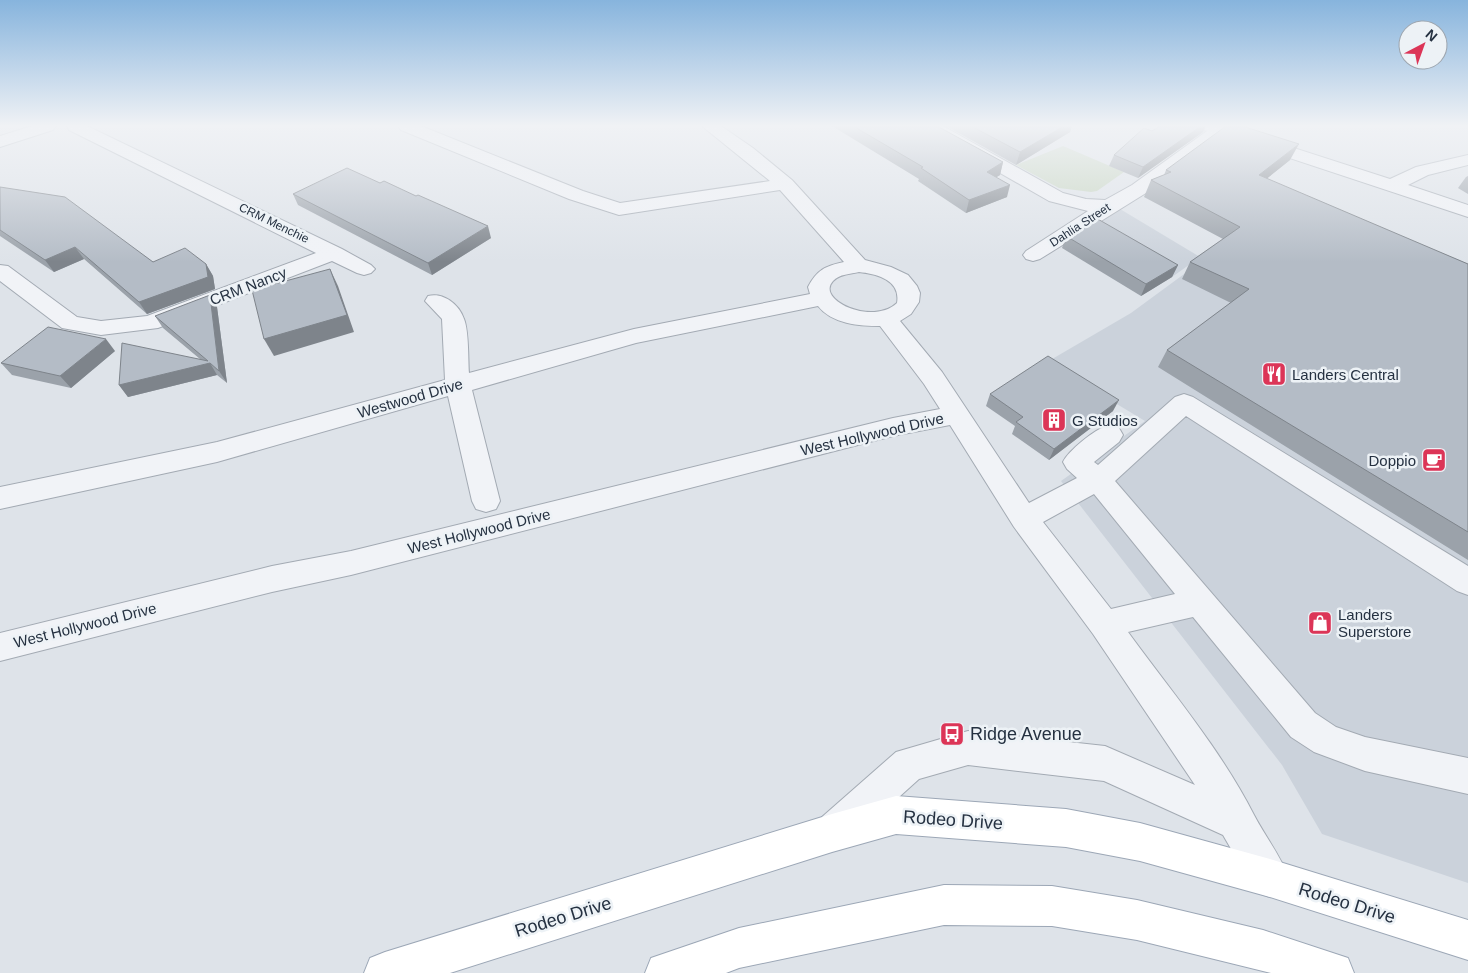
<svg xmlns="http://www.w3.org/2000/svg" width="1468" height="973" font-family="Helvetica,sans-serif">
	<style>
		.built { fill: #cbd2db }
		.green { fill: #c5d4be }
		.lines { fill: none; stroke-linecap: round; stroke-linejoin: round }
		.minor-casing { stroke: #a3aab3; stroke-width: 2 }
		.major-casing { stroke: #9ca7b6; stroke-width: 2 }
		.minor { fill: #f1f3f7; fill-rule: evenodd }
		.major { fill: #fff; fill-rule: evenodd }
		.wall { fill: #9ba2aa }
		.shaded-wall { fill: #7e848b }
		.building { fill: #b4bcc6; stroke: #7e848b }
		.labels { text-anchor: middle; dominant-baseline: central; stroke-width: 5; stroke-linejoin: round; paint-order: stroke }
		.far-street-label { font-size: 12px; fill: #253141; stroke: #edf2f6 }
		.street-label { font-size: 15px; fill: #253141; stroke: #edf2f6 }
		.poi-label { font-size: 15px; fill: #253141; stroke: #edf2f6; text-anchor: start }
		.near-poi-label { font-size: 18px; fill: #253141; stroke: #edf2f6; text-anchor: start }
		.near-street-label { font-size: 18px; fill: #253141; stroke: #edf2f6 }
	</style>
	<rect width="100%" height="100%" fill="#dee3e9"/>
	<g class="built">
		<path d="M 1120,209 L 1200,257 L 1172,277 L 1090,228 Z"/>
		<path d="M 1240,233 L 1468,265 L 1468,883 L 1322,834 L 1282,765 L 1061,481 L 1145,421 L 1047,362 L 1131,313 Z"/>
	</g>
	<path class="green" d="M 1063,146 L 1124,172 L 1097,191 L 1091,192 L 1059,188 L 1016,165 Z"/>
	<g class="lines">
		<defs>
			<g id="minor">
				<path d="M 32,126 L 56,126 L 53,130 L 0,147 L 0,136 Z"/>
				<path d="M 67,126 L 87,126 L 342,249 L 371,265 L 375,269 L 371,273 L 364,275 L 357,273 L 332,261 L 158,328 L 101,335 L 62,328 L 0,281 L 0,265 L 8,266 L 77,317 L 101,321 L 147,316 L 316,253 L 69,130 Z"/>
				<path d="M 398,126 L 421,126 L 583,191 L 620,203 L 770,181 L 702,126 L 721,126 L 753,148 L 792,180 L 865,260 L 891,267 L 908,275 L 917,286 L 920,293 L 919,302 L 911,314 L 900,321 L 942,372 L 1029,503 L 1077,478 L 1067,469 L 1063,462 C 1068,451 1095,429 1107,426 C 1112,426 1115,427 1119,428 L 1123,435 L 1119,442 L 1094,462 L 1098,465 L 1175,397 L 1184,394 L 1193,397 L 1468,566 L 1468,595 L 1457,591 L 1186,416 L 1115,481 L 1315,713 L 1336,727 L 1365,737 L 1468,758 L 1468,794 L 1365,771 L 1314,752 L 1291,737 L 1193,617 L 1128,632 C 1171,691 1221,750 1254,815 C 1265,836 1280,855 1289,878 L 1284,892 L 1270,897 L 1256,892 L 1223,835 L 1104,781 L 968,765 L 919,779 L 848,843 L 835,849 L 822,843 L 816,830 L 822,817 L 896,752 L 968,731 L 1105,746 L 1195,785 L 1093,634 L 1014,527 L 950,425 L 893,436 L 351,575 L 272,592 L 0,661 L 0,633 L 272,566 L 351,551 L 893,418 L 940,409 L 924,384 L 880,326 C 859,326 832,324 818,306 L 636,343 L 472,390 L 500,501 L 496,509 L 486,512 L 476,509 L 472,501 L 448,396 L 217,462 L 0,509 L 0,487 L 217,442 L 445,380 L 442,319 L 425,301 L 428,296 C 443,292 459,304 464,319 C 469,331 468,360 469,373 L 634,329 L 810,294 L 808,287 C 817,270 825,266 844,262 L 780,190 L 619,215 L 569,199 L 401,130 ZM 859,272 C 877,274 901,280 897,303 C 873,326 815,300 833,281 C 839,274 851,274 859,272 ZM 1094,494 L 1175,594 L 1111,609 L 1043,522 Z"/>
				<path d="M 922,126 L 943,126 L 1063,193 L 1086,199 L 1105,200 L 1132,185 L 1207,131 L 1204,130 L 1202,126 L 1233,126 L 1232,128 L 1390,179 L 1416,167 L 1468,155 L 1468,165 L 1428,175 L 1408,185 L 1468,205 L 1468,217 L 1223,136 L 1146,193 L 1040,259 L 1033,261 L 1026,259 L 1023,255 L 1026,251 L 1088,211 L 1049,201 L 925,130 Z"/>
			</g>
			<g id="major">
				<path d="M 896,796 L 1066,809 L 1140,823 L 1270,859 L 1468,920 L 1468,960 L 1270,897 L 1140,861 L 1066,847 L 896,834 L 832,852 L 450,973 L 364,973 L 370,958 L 385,952 L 832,814 Z"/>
				<path d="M 944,885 L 1052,886 L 1137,900 L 1263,930 L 1348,958 L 1354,973 L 1271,973 L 1137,940 L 1052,926 L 944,925 L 739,968 L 726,973 L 645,973 L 651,958 L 739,928 Z"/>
			</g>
		</defs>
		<use href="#minor" class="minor-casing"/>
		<use href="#major" class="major-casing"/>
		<use href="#minor" class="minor"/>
		<use href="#major" class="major"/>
	</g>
	<g class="wall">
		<path d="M 832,126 L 937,126 L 1003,162 L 1000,175 L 996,177 L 1007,197 L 966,213 L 918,181 L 919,179 Z"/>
		<path d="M 946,126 L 1072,126 L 1070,132 L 1016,165 Z"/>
		<path d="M 1152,131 L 1203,132 L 1138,178 L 1109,166 L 1114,155 Z"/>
		<path d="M 1290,160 L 1266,179 L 1468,264 L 1468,560 L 1158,367 L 1167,350 L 1231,303 L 1182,279 L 1190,262 L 1223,239 L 1144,197 L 1151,180 L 1164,175 L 1166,170 Z"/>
		<path d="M 1468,176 L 1468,194 L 1458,188 L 1466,177 Z"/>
		<path d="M 0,187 L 153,262 L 206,264 L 213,276 L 215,289 L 147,314 L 84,259 L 54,272 L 0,236 Z"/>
		<path d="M 293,194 L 491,238 L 432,275 L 298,205 Z"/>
		<path d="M 1066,236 L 1178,265 L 1172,277 L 1141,296 L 1062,248 Z"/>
		<path d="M 217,307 L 227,383 L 217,375 L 128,397 L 119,385 L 200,359 L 163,328 L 155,316 Z"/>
		<path d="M 115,351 L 71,388 L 12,375 L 1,363 Z"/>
		<path d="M 990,394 L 1113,411 L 1049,460 L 1012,434 L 1015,426 L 986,406 Z"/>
	</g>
	<g class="shaded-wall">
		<path d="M 1064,126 L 1072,126 L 1070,132 L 1016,165 L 1020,152 Z"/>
		<path d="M 1201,126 L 1206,126 L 1203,132 L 1138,178 L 1143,167 Z"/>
		<path d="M 1299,144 L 1290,160 L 1250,192 L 1259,175 Z"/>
		<path d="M 1003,162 L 1000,175 L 984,185 L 987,172 Z"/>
		<path d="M 1010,185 L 1007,197 L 966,213 L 969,200 Z"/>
		<path d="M 488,226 L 491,238 L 432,275 L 428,263 Z"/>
		<path d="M 75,247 L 84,259 L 54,272 L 45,260 Z"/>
		<path d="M 206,264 L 213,276 L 215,289 L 147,314 L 139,302 Z"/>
		<path d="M 1178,265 L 1172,277 L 1141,296 L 1146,284 Z"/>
		<path d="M 330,269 L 338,286 L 354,332 L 274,356 L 264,339 Z"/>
		<path d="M 210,295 L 217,307 L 227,383 L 219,371 Z"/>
		<path d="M 106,339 L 115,351 L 71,388 L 60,376 Z"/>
		<path d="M 210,363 L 217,375 L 128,397 L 119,385 Z"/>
		<path d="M 1119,400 L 1113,411 L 1049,460 L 1054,449 Z"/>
	</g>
	<g class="building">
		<path d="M 853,126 L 937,126 L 1003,162 L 987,172 L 1010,185 L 969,200 L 921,168 L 923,167 Z"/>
		<path d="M 971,126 L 1064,126 L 1020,152 Z"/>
		<path d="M 1160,126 L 1201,126 L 1143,167 L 1114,155 L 1144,128 L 1152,131 Z"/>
		<path d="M 1226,126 L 1242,126 L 1299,144 L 1259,175 L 1468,264 L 1468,532 L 1167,350 L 1249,289 L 1190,262 L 1240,227 L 1151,180 L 1171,172 L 1166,170 Z"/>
		<path d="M 347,168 L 380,183 L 384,181 L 416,196 L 418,195 L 488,226 L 428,263 L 293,194 Z"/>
		<path d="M 0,187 L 65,197 L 153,262 L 185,248 L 206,264 L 208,277 L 139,302 L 75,247 L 45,260 L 0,230 Z"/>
		<path d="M 1096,218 L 1178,265 L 1146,284 L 1066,236 Z"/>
		<path d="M 330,269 L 347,315 L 264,339 L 252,290 Z"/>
		<path d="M 210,295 L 219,371 L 210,363 L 119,385 L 122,343 L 208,361 L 155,316 Z"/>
		<path d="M 48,327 L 106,339 L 60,376 L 1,363 Z"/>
		<path d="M 1048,356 L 1119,400 L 1054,449 L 1016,422 L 1023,417 L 990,394 Z"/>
	</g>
	<linearGradient id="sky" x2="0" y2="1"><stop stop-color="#87b4dd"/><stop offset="0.48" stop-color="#f0f2f5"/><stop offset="1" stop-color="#f0f2f5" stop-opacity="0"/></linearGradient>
	<rect width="1468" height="262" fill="url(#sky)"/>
	<defs>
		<symbol id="restaurant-square" viewBox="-11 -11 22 22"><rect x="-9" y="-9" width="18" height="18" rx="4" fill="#dc3557" stroke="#edf2f6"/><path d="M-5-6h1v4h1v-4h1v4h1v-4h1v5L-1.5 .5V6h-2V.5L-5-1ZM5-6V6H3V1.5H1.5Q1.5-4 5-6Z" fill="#fff"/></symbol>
		<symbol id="building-square" viewBox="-11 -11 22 22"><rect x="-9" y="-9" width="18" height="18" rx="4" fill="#dc3557" stroke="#edf2f6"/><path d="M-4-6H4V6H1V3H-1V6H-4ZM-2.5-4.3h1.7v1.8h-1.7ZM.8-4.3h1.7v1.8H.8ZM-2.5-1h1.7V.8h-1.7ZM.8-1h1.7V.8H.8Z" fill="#fff"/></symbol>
		<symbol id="cafe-square" viewBox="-11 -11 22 22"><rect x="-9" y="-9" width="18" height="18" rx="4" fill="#dc3557" stroke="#edf2f6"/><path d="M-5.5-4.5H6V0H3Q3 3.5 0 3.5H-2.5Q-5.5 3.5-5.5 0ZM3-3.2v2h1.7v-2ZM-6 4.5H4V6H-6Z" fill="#fff"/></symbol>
		<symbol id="shop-square" viewBox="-11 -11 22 22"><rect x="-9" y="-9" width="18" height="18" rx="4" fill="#dc3557" stroke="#edf2f6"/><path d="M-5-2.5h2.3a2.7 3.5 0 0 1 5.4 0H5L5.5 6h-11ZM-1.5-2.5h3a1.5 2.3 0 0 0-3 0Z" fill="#fff"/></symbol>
		<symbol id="bus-square" viewBox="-11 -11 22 22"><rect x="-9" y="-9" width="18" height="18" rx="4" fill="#dc3557" stroke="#edf2f6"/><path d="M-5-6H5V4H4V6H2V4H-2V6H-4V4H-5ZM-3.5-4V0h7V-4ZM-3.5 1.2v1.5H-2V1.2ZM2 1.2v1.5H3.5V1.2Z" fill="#fff"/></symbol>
	</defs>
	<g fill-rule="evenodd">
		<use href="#restaurant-square" x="1260" y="360" width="28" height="28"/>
		<use href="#building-square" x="1040" y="406" width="28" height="28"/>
		<use href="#cafe-square" x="1420" y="446" width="28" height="28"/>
		<use href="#shop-square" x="1306" y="609" width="28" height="28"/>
		<use href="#bus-square" x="938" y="720" width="28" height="28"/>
	</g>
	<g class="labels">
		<g class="far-street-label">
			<text transform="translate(274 223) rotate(26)">CRM Menchie</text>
			<text transform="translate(1080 225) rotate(-33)">Dahlia Street</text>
		</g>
		<g class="street-label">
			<text transform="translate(248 286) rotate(-21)">CRM Nancy</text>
			<text transform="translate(410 398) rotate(-16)">Westwood Drive</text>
			<text transform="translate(872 434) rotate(-13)">West Hollywood Drive</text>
			<text transform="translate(479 531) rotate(-14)">West Hollywood Drive</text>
			<text transform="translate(85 625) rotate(-14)">West Hollywood Drive</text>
		</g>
		<g class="poi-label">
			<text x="1292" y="374">Landers Central</text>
			<text x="1072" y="420">G Studios</text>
			<text x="1416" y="460" text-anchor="end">Doppio</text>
			<text x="1338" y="614">Landers<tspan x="1338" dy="17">Superstore</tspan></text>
		</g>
		<g class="near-poi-label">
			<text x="970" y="734">Ridge Avenue</text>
		</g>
		<g class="near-street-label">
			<text transform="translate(953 820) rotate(4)">Rodeo Drive</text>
			<text transform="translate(1347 903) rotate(17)">Rodeo Drive</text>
			<text transform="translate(563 917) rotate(-17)">Rodeo Drive</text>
		</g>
	</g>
	<g transform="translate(1423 45) rotate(41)"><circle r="24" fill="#edf2f6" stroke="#9da5ae"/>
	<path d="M0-4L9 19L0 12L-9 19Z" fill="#dc3557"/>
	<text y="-8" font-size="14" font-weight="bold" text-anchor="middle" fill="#253141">N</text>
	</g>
</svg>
